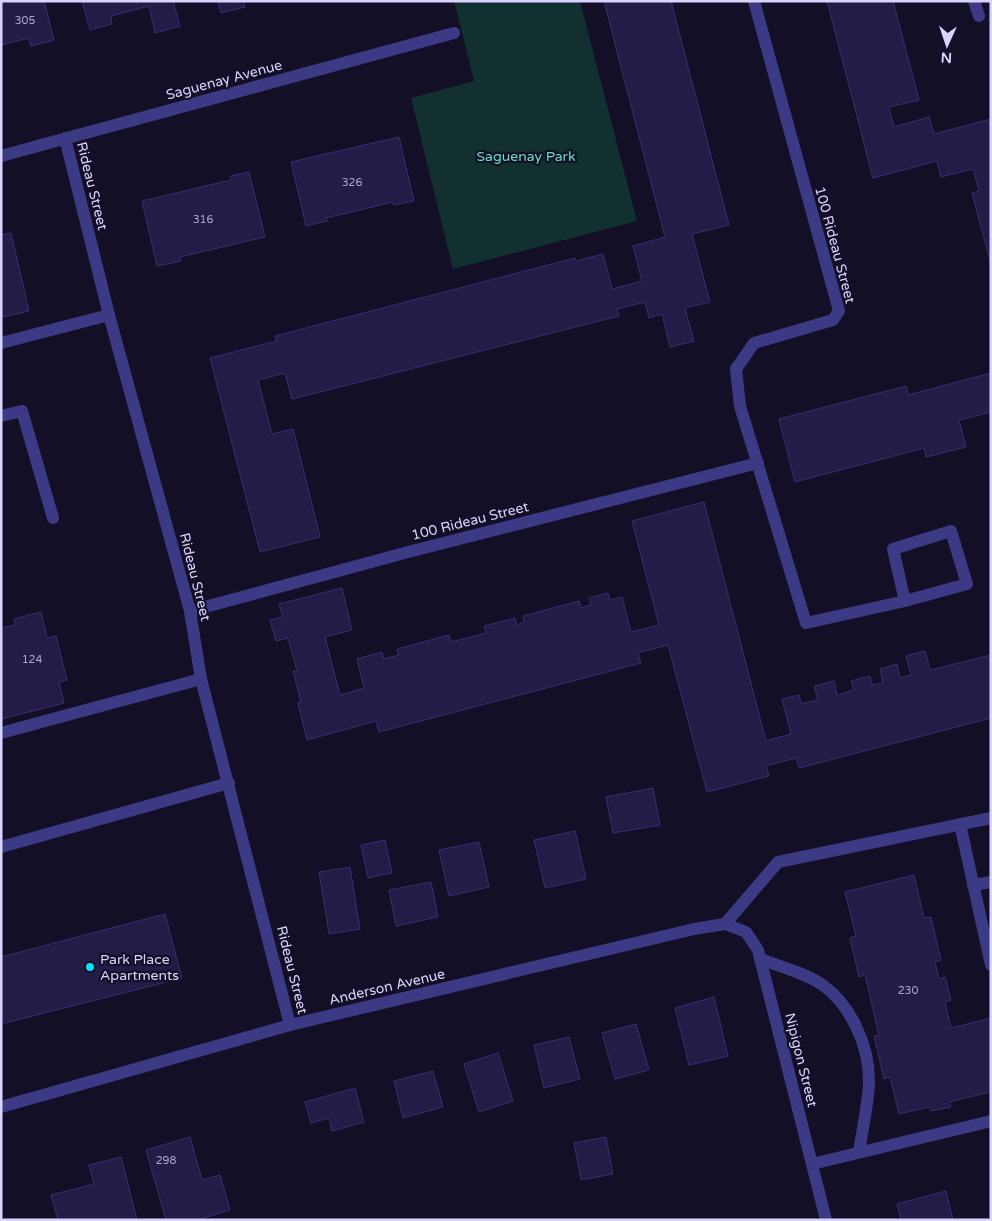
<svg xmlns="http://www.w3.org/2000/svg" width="992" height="1221" font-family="'Varela Round',sans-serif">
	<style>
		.green { fill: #12302f }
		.building { fill: #241b47; stroke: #3b2d73 }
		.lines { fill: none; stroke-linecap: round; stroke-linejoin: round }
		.service { stroke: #3d3a85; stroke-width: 12 }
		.minor { stroke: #3d3a85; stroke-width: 12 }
		.poi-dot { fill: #00e5ff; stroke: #130f26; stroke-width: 2 }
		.labels { text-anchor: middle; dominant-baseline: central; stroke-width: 4.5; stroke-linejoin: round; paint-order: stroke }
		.number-label { font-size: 11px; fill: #aca6d1 }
		.street-label { font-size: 14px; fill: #d9d4ff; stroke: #130f26 }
		.park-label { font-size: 14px; fill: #5fe0c0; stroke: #130f26 }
		.poi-label { font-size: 14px; fill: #d9d4ff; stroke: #130f26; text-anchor: start }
	</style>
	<rect width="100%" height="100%" fill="#130f26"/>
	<path class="green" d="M 454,1 L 580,1 L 637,221 L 453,269 L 411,98 L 474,81 Z"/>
	<g class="building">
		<path d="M 1,1 L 44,1 L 54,40 L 31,46 L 29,38 L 1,45 Z"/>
		<path d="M 82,1 L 173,1 L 180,26 L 155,33 L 149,6 L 111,16 L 112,24 L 90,30 Z"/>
		<path d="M 218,1 L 243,1 L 245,7 L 221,13 Z"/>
		<path d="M 604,1 L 671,1 L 729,225 L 692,234 L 710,302 L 685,308 L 694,341 L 670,347 L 662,314 L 649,318 L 645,302 L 617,309 L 619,316 L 292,399 L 285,373 L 258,380 L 272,434 L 293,429 L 320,537 L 260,552 L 210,358 L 277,341 L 275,336 L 575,258 L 576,261 L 603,254 L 612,289 L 642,281 L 633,246 L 665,237 Z"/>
		<path d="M 827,1 L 893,1 L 919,100 L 889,107 L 894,127 L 929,117 L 934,134 L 991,119 L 991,264 L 972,193 L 979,191 L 973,169 L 941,177 L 937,161 L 873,178 Z"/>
		<path d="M 399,137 L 414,201 L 394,205 L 393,202 L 326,218 L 327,221 L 306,226 L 291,162 Z"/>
		<path d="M 249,172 L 265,237 L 180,257 L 181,261 L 157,266 L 142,201 L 231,180 L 231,176 Z"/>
		<path d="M 11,233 L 29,311 L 3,317 L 1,310 L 1,235 Z"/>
		<path d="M 991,373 L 991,412 L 959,420 L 966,447 L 926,457 L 924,448 L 795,482 L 779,419 L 906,386 L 908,395 Z"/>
		<path d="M 704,502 L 766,741 L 791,734 L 782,699 L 799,695 L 801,704 L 818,700 L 814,686 L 834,681 L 837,695 L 854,690 L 851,681 L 870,676 L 872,685 L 883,683 L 880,669 L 897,664 L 900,678 L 911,675 L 906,656 L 925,651 L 930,670 L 991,655 L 991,718 L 799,768 L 796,758 L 766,766 L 769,776 L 707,792 L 668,645 L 638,653 L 641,663 L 379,732 L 376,721 L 307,740 L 298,703 L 301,702 L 293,671 L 297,671 L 288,638 L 276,641 L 270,620 L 283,617 L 279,604 L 342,588 L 352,630 L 325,637 L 340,695 L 364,688 L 357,659 L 382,652 L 384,659 L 399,655 L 397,649 L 449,635 L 451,642 L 486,633 L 484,626 L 515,618 L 517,625 L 524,622 L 523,616 L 579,601 L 581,608 L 591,605 L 589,598 L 608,593 L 610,600 L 622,597 L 631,632 L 659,625 L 632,521 Z"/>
		<path d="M 41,612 L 47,638 L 56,636 L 67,680 L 59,682 L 64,703 L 1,719 L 1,628 L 15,625 L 14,619 Z"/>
		<path d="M 653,788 L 660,825 L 613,833 L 606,797 Z"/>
		<path d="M 575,831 L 586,879 L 545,888 L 534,840 Z"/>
		<path d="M 385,840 L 392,873 L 368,878 L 361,845 Z"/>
		<path d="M 479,842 L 489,887 L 449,896 L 439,850 Z"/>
		<path d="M 350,867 L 360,929 L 329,934 L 319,872 Z"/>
		<path d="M 914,875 L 924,918 L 931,917 L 941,960 L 935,962 L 939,979 L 945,977 L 951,1000 L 945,1002 L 951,1028 L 991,1018 L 991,1092 L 949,1102 L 951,1107 L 931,1111 L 929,1107 L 899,1114 L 890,1077 L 884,1079 L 874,1036 L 879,1035 L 865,975 L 859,977 L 850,938 L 856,936 L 845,892 Z"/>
		<path d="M 431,882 L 438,917 L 396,926 L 389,890 Z"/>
		<path d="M 165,914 L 182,978 L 1,1024 L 1,957 Z"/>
		<path d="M 714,997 L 728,1056 L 689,1065 L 675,1008 Z"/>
		<path d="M 636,1024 L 649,1070 L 615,1079 L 602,1033 Z"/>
		<path d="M 569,1037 L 580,1079 L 544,1088 L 534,1045 Z"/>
		<path d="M 498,1053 L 513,1101 L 479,1112 L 464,1064 Z"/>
		<path d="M 433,1071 L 443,1107 L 403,1118 L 394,1081 Z"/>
		<path d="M 355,1088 L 364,1122 L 332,1131 L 329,1118 L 311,1123 L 305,1102 Z"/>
		<path d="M 190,1137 L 202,1180 L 220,1175 L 230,1210 L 197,1220 L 166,1220 L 146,1150 Z"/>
		<path d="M 606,1137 L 613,1174 L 581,1180 L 574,1143 Z"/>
		<path d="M 121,1157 L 137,1220 L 58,1220 L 51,1195 L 94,1184 L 89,1165 Z"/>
		<path d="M 946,1191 L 953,1220 L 901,1220 L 897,1204 Z"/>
	</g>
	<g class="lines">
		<g class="service">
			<path d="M 754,1 L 839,311 L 833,320 L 754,343 L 736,369 L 740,406 L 806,623 L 905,601 L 967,584 L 951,531 L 893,549 L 905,601"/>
			<path d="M 974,1 L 979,16"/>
			<path d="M 1,343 L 109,315"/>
			<path d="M 1,416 L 22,411 L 53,518"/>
			<path d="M 190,611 L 412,551 L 758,463"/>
			<path d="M 1,733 L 201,679"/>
			<path d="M 960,824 L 991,965"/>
			<path d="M 1,847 L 229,783"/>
			<path d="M 973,885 L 991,882"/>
			<path d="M 725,924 L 778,862 L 991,818"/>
			<path d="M 760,959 C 779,966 808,974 824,986 C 851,1006 869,1046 869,1080 C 869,1101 862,1131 859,1152"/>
			<path d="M 812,1164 L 991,1121"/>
		</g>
		<g class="minor">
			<path d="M 65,138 L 109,315 L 190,611 L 201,679 L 290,1025"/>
			<path d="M 1,156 L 454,33"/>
			<path d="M 1,1107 L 290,1025 L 694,929 L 725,924 L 746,932 L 758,950 L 826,1220"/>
		</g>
	</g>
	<circle class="poi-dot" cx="90" cy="967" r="5"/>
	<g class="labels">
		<g class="number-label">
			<text x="25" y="20">305</text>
			<text x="352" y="182">326</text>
			<text x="203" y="219">316</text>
			<text x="32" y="659">124</text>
			<text x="908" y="990">230</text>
			<text x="166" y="1160">298</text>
		</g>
		<g class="street-label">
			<text transform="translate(224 80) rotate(-15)">Saguenay Avenue</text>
			<text transform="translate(92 186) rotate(76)">Rideau Street</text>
			<text transform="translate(835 245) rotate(75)">100 Rideau Street</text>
			<text transform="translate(470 521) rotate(-14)">100 Rideau Street</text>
			<text transform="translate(195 577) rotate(76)">Rideau Street</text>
			<text transform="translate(292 970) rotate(76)">Rideau Street</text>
			<text transform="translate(387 987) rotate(-13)">Anderson Avenue</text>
			<text transform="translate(801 1060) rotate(76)">Nipigon Street</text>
		</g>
		<g class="park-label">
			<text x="526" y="156">Saguenay Park</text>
		</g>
		<g class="poi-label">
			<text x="100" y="959">Park Place<tspan x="100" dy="16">Apartments</tspan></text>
		</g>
	</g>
	<rect width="992" height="1221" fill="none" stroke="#d9d4ff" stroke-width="5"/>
	<g transform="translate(947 45) rotate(183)" stroke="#130f26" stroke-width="4" paint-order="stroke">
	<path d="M0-4L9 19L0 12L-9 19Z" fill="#d9d4ff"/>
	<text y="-8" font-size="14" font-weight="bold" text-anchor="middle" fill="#d9d4ff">N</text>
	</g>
</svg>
